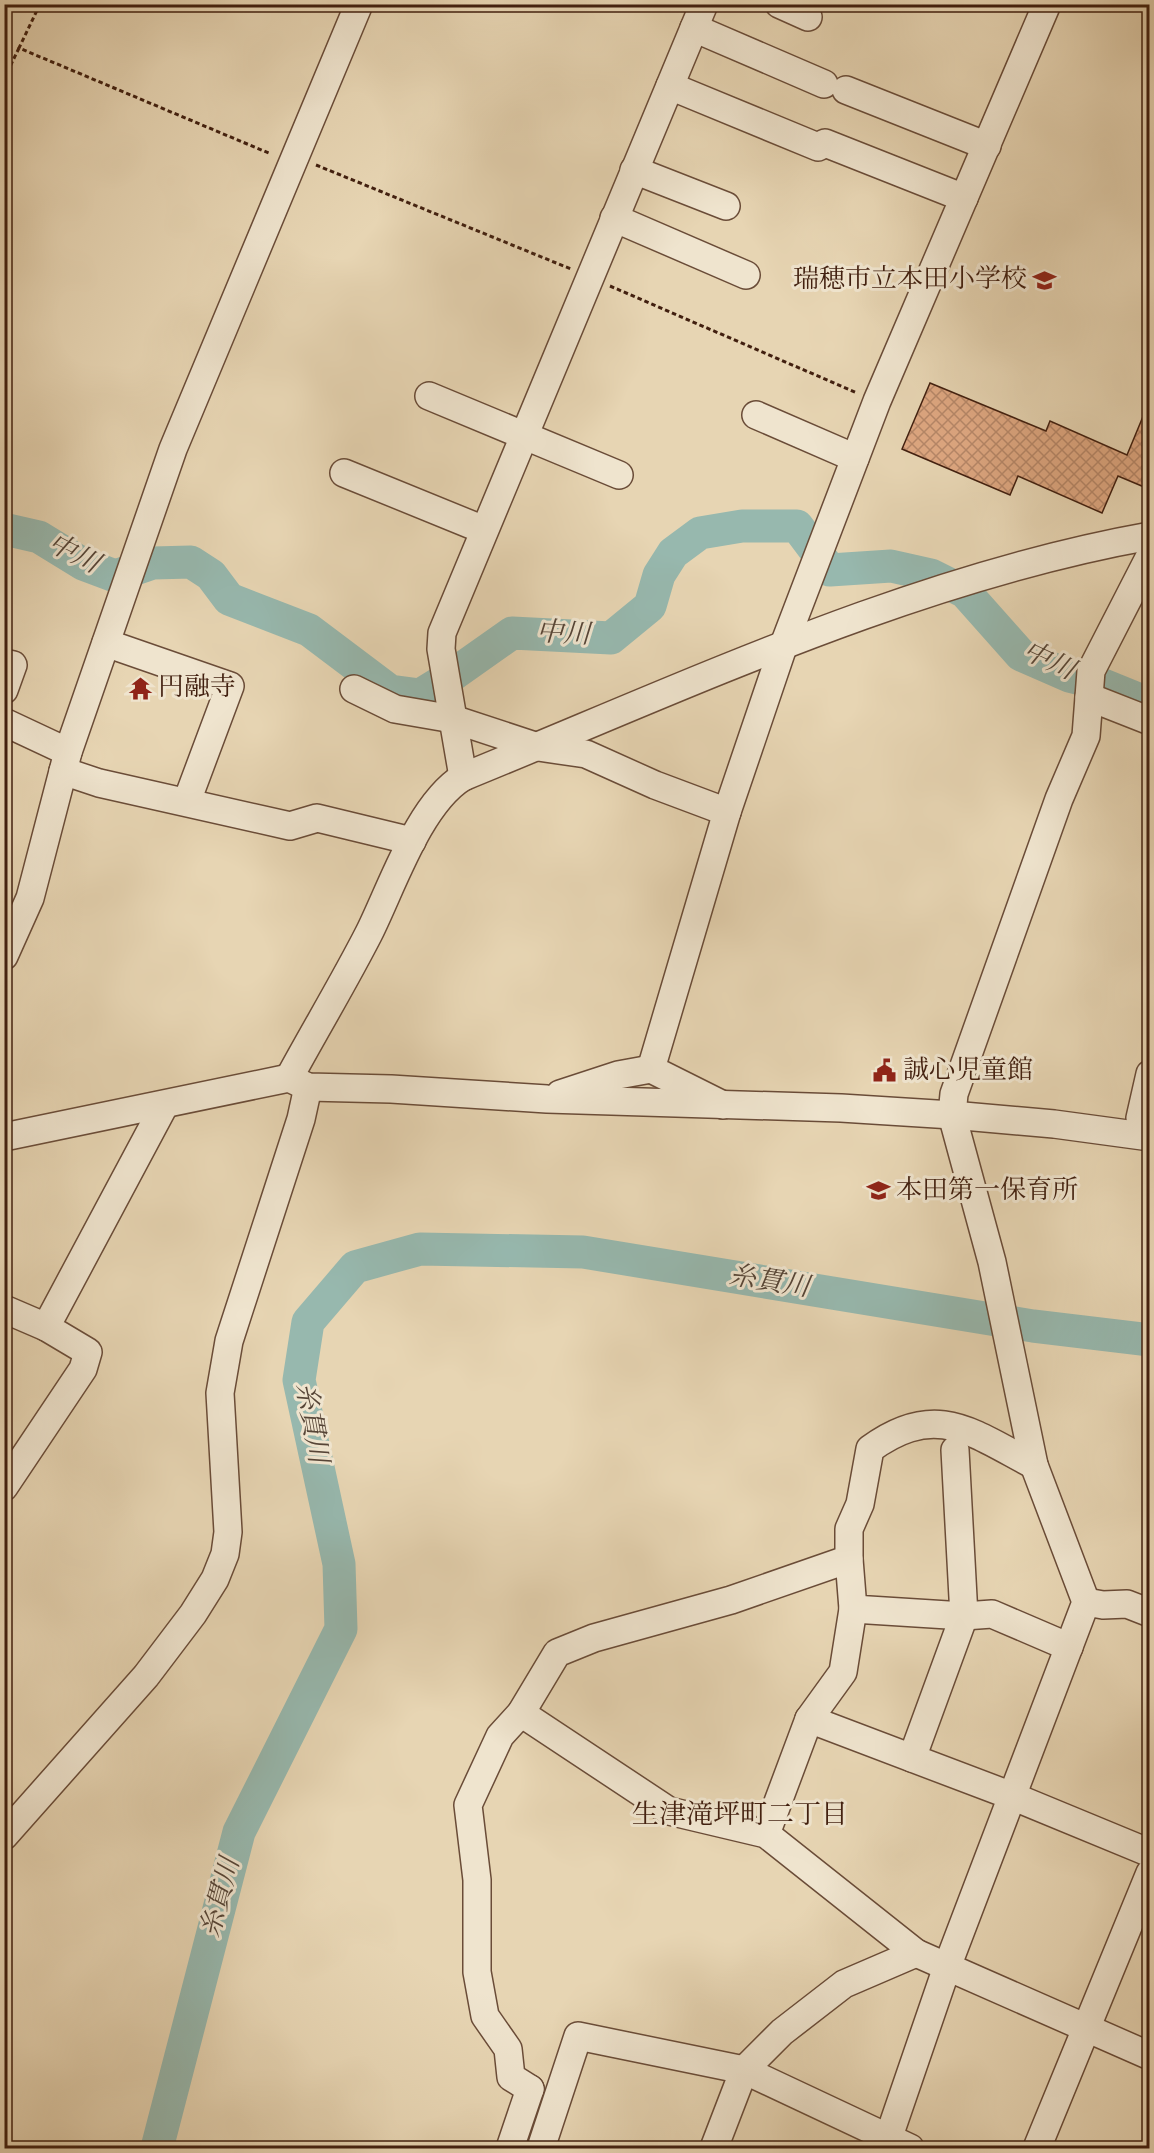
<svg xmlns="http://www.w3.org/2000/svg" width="1154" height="2153" font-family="'Sorts Mill Goudy','Noto Serif JP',serif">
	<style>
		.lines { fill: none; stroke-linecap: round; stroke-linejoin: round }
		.river { stroke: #97b8ae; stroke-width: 33 }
		.building { fill: url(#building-cross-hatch); stroke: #411f0f; stroke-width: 1.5 }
		.minor-casing { stroke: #6a4c38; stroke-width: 30 }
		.path { stroke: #411f0f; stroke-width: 3; stroke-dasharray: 4.5 3; stroke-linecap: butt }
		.minor { stroke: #efe4ce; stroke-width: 27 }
		.labels { text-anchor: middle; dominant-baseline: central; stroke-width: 6; stroke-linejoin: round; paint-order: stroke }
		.poi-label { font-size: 26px; fill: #411f0f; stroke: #efe4ce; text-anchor: start }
		.water-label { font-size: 27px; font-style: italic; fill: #564537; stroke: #efe4ce }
		.neighbourhood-label { font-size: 27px; fill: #411f0f; stroke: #efe4ce }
	</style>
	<defs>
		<pattern id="building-cross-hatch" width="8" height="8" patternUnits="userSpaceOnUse" patternTransform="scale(1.5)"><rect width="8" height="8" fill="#dea781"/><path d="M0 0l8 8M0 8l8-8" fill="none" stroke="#b68768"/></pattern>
	</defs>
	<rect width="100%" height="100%" fill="#e7d5b3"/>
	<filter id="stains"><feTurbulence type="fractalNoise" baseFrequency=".00333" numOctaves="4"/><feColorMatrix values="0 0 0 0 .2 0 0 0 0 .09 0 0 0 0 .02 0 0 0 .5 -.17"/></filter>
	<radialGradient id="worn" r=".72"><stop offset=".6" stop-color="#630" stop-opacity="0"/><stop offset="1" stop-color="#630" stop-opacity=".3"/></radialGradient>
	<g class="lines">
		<g class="river">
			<path d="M 4,529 L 39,537 L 83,564 L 115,576 L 153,563 L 191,562 L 211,575 L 229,599 L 309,630 L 390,691 L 420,695 L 451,676 L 512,633 L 611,638 L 650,606 L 659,575 L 673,553 L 700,533 L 742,526 L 797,526 L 830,570 L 891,566 L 931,575 L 965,592 L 1021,655 L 1069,676 L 1101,684 L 1150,704"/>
			<path d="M 157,2148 L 239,1832 L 341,1629 L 339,1564 L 299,1380 L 308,1322 L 355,1267 L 420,1249 L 583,1252 L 1033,1326 L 1150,1340"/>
		</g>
	</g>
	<path class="building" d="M 930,383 L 1046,431 L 1050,421 L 1127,455 L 1149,402 L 1149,489 L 1118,476 L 1102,513 L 1018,476 L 1010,495 L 902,449 Z"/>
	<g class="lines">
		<defs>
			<g id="minor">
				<path d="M 779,4 L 808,17"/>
				<path d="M 694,28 L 824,84"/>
				<path d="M 670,86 L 818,147 L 825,143 L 964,198"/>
				<path d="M 846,90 L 987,146"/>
				<path d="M 634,170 L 726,206"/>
				<path d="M 614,218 L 746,275"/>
				<path d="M 429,396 L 619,475"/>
				<path d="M 756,415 L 855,458"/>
				<path d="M 344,473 L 484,530"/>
				<path d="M 106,643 L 230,686 L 187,801"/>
				<path d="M 4,663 L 13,665 L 4,690"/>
				<path d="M 354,689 L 395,709 L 453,719 L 538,747 L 586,754 L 655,785 L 727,812"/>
				<path d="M 1089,697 L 1150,721"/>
				<path d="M 4,722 L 68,752"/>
				<path d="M 63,771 L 99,783 L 290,826 L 317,818 L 412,841"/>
				<path d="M 463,777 L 441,649 L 442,633 L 704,4"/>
				<path d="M 4,956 L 30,898 L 68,752 L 173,449 L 359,4"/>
				<path d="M 1150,1074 L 1140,1118 L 1150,1120"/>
				<path d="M 289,1078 C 315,1030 344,982 369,933 C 392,887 419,804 463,777 C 684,687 914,578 1150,536"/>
				<path d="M 560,1094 L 618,1075 L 651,1069"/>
				<path d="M 723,1105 L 651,1069 L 727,812 L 783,647 L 877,401 L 1047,4"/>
				<path d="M 4,1137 L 289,1078 L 308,1087 L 391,1089 L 547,1099 L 841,1108 L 952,1115 L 1054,1124 L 1150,1137"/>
				<path d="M 4,1309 L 46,1327"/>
				<path d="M 4,1487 L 83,1369 L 88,1352 L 46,1327 L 164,1106"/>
				<path d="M 849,1559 L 853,1609 L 964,1616 L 992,1614 L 1069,1647"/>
				<path d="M 1086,1602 L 1103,1605 L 1127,1604 L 1150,1613"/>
				<path d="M 521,1713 L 669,1811 L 766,1834 L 916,1953 L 1150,2056"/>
				<path d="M 809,1719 L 843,1672 L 853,1609"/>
				<path d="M 912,1758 L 964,1616 L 955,1450"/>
				<path d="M 766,1834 L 809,1719 L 1012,1796 L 1150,1853"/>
				<path d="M 4,1836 L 146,1676 L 193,1614 L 215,1579 L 225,1554 L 228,1532 L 220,1393 L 229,1341 L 301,1119 L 308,1087"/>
				<path d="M 530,2089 L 511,2077 L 508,2049 L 485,2016 L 477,1972 L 477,1880 L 468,1805 L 500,1736 L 521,1713 L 557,1653 L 594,1638 L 731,1600 L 849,1559 L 849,1529 L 860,1504 L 870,1449 C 936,1401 971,1432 1034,1465"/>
				<path d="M 510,2148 L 530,2089"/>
				<path d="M 541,2148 L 578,2036 L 744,2070 L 910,2148"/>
				<path d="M 714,2148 L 744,2070 L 782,2032 L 844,1984 L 916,1953"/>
				<path d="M 885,2148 L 947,1967 L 1086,1602 L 1034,1465 L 992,1262 L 952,1115 L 954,1094 L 1059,799 L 1086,736 L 1091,671 L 1150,556"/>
				<path d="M 1037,2148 L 1150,1873"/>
			</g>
		</defs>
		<use href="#minor" class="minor-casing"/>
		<g class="path">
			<path d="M 40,4 L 19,48 L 271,154"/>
			<path d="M 4,79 L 19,48"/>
			<path d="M 316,165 L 571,269"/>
			<path d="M 610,286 L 857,393"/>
		</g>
		<use href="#minor" class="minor"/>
	</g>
	<defs>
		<symbol id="school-bare" viewBox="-9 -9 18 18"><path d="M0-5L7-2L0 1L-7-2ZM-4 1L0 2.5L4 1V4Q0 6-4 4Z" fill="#8f2418" stroke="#efe4ce" stroke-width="2.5" paint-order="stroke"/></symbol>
		<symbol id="temple-bare" viewBox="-9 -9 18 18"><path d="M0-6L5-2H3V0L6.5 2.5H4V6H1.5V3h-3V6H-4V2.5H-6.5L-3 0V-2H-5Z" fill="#8f2418" stroke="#efe4ce" stroke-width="2.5" paint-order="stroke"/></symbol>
		<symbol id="civic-bare" viewBox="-9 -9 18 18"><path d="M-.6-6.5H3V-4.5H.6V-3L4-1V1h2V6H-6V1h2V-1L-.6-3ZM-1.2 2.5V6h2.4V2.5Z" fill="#8f2418" stroke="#efe4ce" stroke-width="2.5" paint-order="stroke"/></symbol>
	</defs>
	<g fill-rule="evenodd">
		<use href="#school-bare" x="1028" y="264" width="33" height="33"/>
		<use href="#temple-bare" x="124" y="672" width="33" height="33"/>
		<use href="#civic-bare" x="868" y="1054" width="33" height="33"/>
		<use href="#school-bare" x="862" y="1174" width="33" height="33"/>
	</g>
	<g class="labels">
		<g class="poi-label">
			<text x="1027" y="280" text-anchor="end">瑞穂市立本田小学校</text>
			<text x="158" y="688">円融寺</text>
			<text x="903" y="1071">誠心児童館</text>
			<text x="896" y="1191">本田第一保育所</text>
		</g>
		<g class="water-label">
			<text transform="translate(73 555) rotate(27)">中川</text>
			<text transform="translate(563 635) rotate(3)">中川</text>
			<text transform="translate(1048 662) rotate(25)">中川</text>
			<text transform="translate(769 1283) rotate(9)">糸貫川</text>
			<text transform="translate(310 1423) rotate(80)">糸貫川</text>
			<text transform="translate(222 1898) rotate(-75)">糸貫川</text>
		</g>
		<g class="neighbourhood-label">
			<text x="740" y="1816">生津滝坪町二丁目</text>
		</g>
	</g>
	<rect width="1154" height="2153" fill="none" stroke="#e7d5b3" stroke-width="24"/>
	<rect x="6" y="6" width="1142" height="2141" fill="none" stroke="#411f0f" stroke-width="3"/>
	<rect x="12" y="12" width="1130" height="2129" fill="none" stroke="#411f0f" stroke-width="1.5"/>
	<rect width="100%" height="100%" filter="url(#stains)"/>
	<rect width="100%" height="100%" fill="url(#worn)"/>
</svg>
